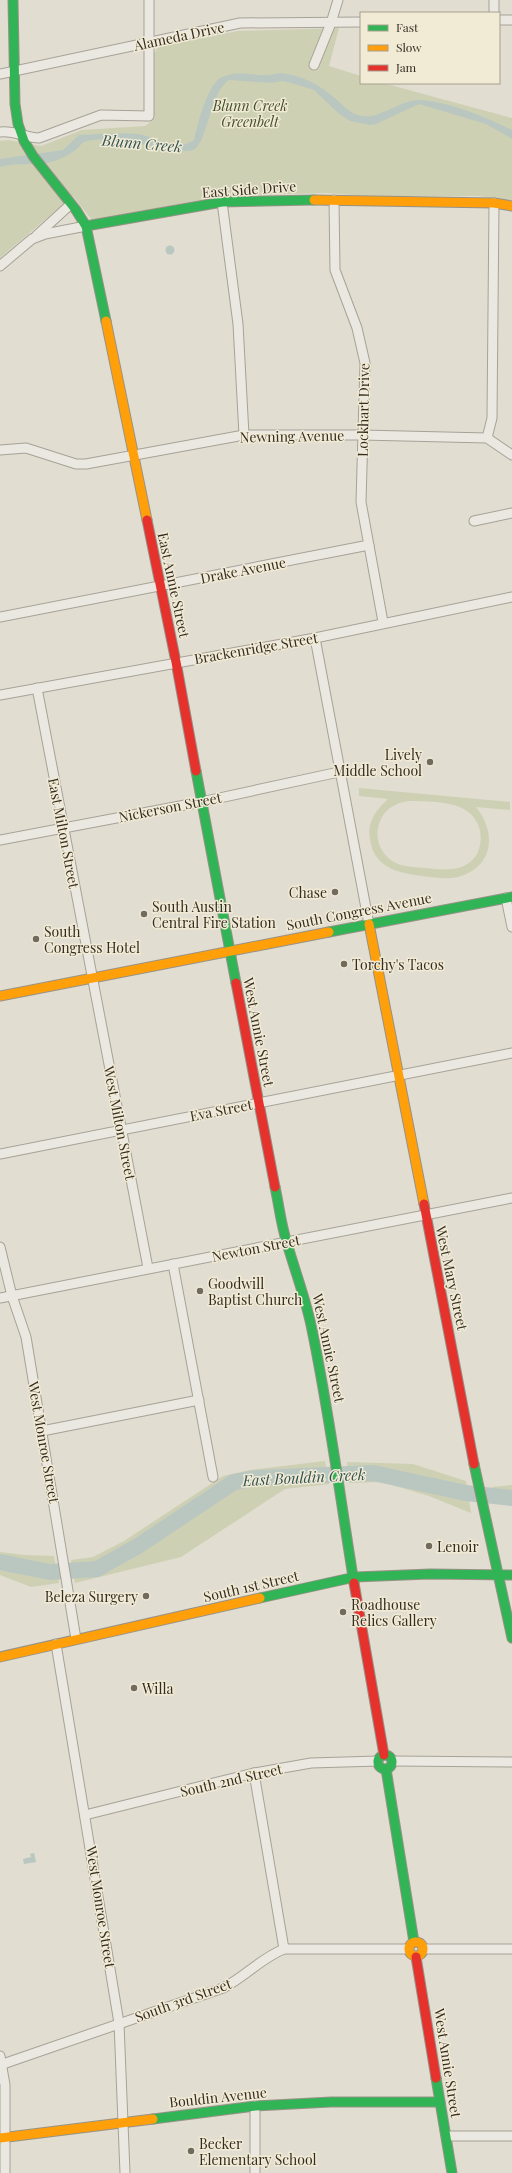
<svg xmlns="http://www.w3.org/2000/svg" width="512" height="2173" font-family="'Playfair Display',serif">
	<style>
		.green { fill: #ced0b4; fill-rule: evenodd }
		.water { fill: #b9c7c0 }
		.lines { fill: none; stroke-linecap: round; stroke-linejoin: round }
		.river { stroke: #b9c7c0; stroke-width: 16 }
		.street-casing { stroke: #a7a298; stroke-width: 11 }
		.fast-casing { stroke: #979288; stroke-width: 11 }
		.slow-casing { stroke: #979288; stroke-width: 11 }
		.jam-casing { stroke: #979288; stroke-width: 11 }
		.street { stroke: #eae8e0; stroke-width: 9 }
		.fast { stroke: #30b455; stroke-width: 9 }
		.slow { stroke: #ff9f0a; stroke-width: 9 }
		.jam { stroke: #e5322d; stroke-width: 9 }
		.poi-dot { fill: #716a5e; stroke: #f1ebd6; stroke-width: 1.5 }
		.labels { text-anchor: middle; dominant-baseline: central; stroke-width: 3; stroke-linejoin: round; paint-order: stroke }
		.street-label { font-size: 14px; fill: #352c21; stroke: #f1ebd6 }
		.park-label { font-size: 14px; font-style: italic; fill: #434f2a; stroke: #f1ebd6 }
		.poi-label { font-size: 14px; fill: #352c21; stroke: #f1ebd6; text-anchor: start }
		.water-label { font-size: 15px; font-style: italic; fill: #325353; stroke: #f1ebd6 }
	</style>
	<rect width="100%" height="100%" fill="#e1ddd0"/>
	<g class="green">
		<path d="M 339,28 L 329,66 L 361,76 L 361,83 L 383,83 L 512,118 L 512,202 L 479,196 L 364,196 L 327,193 L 222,196 L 92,220 L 73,196 L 0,258 L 0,141 L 9,140 L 41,146 L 82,130 L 145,126 L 153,120 L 154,54 L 158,47 L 238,31 Z"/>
		<path d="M 359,788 L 510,802 L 510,810 L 476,807 C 495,830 495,863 464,875 C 453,880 441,878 430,877 C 404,874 374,871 370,839 C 367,822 376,810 388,799 L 359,796 ZM 408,801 C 432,802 470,799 479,827 C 482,836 481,846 477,854 C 465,873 444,870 425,868 C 417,867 409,867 401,865 C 381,859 372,837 381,819 C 386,808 396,803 408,801 Z"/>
		<path d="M 325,1461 L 329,1484 L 285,1489 L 181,1557 L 75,1583 L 71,1560 L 93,1557 L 124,1541 L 223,1476 L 250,1470 Z"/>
		<path d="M 347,1462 L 413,1464 L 466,1481 L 471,1513 L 429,1496 L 382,1482 L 349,1483 Z"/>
		<path d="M 512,1485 L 512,1502 L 498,1502 L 492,1487 Z"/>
		<path d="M 0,1552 L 24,1555 L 54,1556 L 59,1583 L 31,1587 L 0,1575 Z"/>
	</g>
	<g class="water">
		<path d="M 279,73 C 302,75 319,84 336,99 C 342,104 348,111 355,114 C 377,124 399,98 422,100 C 453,103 485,117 512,130 L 512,139 L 486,124 L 419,104 L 376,124 L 370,125 L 350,121 L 338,113 L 314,90 L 298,85 L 283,81 L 270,83 L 229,80 C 210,92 208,139 195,149 C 185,156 139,142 124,141 C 112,139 96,138 84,142 C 81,143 80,146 78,148 C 71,154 60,160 51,162 C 35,166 17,162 0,167 L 0,159 L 63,150 L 79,135 C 98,134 119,132 138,134 C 155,137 178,152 194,140 C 198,123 206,89 220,78 C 223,76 229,75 232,74 C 249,72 262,78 279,73 Z"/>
		<circle cx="170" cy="250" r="4.5"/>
		<path d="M 34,1853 L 36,1862 L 24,1864 L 23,1859 L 31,1857 L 30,1854 Z"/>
	</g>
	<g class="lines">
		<path class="river" d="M 0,1562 L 50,1572 L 97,1569 L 138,1546 L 234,1482 L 257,1478 L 373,1473 L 466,1493 L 512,1498"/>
		<defs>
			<g id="street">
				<path d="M 494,13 L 494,0"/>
				<path d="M 499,20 L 512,20"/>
				<path d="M 314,65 L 331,23 L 338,0"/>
				<path d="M 0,74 L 240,23 L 361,22"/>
				<path d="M 0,132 C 14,130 26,138 39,138 L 101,115 L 149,116 L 149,0"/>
				<path d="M 334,200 L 335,270 L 357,328 L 365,363 L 361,502 L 383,622"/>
				<path d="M 222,202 L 238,324 L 244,435"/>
				<path d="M 36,236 L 71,204"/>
				<path d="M 0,266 L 32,239 L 45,234 L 86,226"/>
				<path d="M 487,438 L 492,418 L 494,203"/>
				<path d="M 0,450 L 26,448 L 76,464 L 86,464 L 244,435 L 362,435 L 487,438 L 512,455"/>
				<path d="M 474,521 L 512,513"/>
				<path d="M 0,617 L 369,545"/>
				<path d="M 315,638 L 369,924"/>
				<path d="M 37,688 L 148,1268"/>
				<path d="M 0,695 L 315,638 L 512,597"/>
				<path d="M 0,840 L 201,802 L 339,772"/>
				<path d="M 506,898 L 512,927"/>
				<path d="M 0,1154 L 512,1053"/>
				<path d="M 0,1247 L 12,1296 L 26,1337 L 76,1639"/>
				<path d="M 173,1264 L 213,1477"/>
				<path d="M 0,1298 L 512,1198"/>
				<path d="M 42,1431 L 199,1400"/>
				<path d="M 56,1644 L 119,2023 L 125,2173"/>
				<path d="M 393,1761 L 512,1762"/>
				<path d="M 254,1773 L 284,1949"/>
				<path d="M 85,1815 L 254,1773 L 311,1763 L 378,1761"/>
				<path d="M 423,1949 L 512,1949"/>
				<path d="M 0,2056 L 5,2085 L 5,2173"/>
				<path d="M 3,2064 L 223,1988 C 245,1977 261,1958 284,1949 L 408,1949"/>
				<path d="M 446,2136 L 512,2136"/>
				<path d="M 255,2173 L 255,2106"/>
			</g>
			<g id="fast">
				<path d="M 13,0 L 15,104 L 18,124 L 24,141 L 33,156 L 76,210 L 86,226 L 106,321"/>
				<path d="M 86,226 L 222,202 L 314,200"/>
				<path d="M 196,771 L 236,983"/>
				<path d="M 329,932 L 512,897"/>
				<path d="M 275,1187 C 279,1205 281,1225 287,1243 C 295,1271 305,1297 311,1325 C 329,1410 340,1497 354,1583"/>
				<path d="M 474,1464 L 512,1638"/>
				<path d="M 260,1598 L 355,1577 L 430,1574 L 512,1575"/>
				<circle cx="385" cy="1762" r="7"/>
				<path d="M 386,1769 L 414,1942"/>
				<path d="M 436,2078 L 452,2173"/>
				<path d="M 153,2119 L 255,2106 L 331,2102 L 440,2102"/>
			</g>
			<g id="slow">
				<path d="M 314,200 L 494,203 L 512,206"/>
				<path d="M 106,321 L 147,520"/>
				<path d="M 369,924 L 424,1204"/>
				<path d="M 0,996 L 329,932"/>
				<path d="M 0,1657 L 260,1598"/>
				<circle cx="416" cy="1949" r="7"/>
				<path d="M 0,2138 L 153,2119"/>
			</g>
			<g id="jam">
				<path d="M 147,520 L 176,662 L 196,771"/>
				<path d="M 236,983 L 275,1187"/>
				<path d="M 424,1204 L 474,1464"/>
				<path d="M 354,1583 L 384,1755"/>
				<path d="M 416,1957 L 436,2078"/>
			</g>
		</defs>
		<use href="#street" class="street-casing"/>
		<use href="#fast" class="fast-casing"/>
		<use href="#slow" class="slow-casing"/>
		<use href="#jam" class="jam-casing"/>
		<use href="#street" class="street"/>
		<use href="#fast" class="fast"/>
		<use href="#slow" class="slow"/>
		<use href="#jam" class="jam"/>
	</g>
	<g class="poi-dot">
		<circle cx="430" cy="762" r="4"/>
		<circle cx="335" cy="892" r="4"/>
		<circle cx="144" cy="914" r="4"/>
		<circle cx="36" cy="939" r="4"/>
		<circle cx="344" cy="964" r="4"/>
		<circle cx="200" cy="1291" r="4"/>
		<circle cx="429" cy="1546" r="4"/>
		<circle cx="146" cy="1596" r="4"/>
		<circle cx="343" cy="1612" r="4"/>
		<circle cx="134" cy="1688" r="4"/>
		<circle cx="191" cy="2151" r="4"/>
	</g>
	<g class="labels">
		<g class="street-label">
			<text transform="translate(179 36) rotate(-12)">Alameda Drive</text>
			<text transform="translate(249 189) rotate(-4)">East Side Drive</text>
			<text transform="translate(363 410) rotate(-89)">Lockhart Drive</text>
			<text transform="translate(292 436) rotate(-1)">Newning Avenue</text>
			<text transform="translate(243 570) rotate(-11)">Drake Avenue</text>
			<text transform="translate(174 585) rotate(78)">East Annie Street</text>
			<text transform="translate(256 648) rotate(-10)">Brackenridge Street</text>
			<text transform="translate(170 807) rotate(-11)">Nickerson Street</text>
			<text transform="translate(64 833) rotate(79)">East Milton Street</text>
			<text transform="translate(359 911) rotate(-11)">South Congress Avenue</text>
			<text transform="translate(259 1032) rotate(79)">West Annie Street</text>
			<text transform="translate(221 1110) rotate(-11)">Eva Street</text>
			<text transform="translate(120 1123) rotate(79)">West Milton Street</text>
			<text transform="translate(256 1248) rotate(-11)">Newton Street</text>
			<text transform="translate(452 1278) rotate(78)">West Mary Street</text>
			<text transform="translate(329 1348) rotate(78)">West Annie Street</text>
			<text transform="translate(44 1442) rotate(80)">West Monroe Street</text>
			<text transform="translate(251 1586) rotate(-13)">South 1st Street</text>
			<text transform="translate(231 1780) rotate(-13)">South 2nd Street</text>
			<text transform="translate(101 1907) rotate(81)">West Monroe Street</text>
			<text transform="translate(183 2000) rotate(-20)">South 3rd Street</text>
			<text transform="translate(448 2063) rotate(81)">West Annie Street</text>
			<text transform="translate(218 2097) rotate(-6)">Bouldin Avenue</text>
		</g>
		<g class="park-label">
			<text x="250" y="105">Blunn Creek<tspan x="250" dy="16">Greenbelt</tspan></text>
		</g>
		<g class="poi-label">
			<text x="422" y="754" text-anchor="end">Lively<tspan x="422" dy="16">Middle School</tspan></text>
			<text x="327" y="892" text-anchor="end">Chase</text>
			<text x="152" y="906">South Austin<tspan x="152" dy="16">Central Fire Station</tspan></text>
			<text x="44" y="931">South<tspan x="44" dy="16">Congress Hotel</tspan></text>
			<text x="352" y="964">Torchy's Tacos</text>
			<text x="208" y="1283">Goodwill<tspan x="208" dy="16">Baptist Church</tspan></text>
			<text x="437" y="1546">Lenoir</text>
			<text x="138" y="1596" text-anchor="end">Beleza Surgery</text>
			<text x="351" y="1604">Roadhouse<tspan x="351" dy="16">Relics Gallery</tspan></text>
			<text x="142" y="1688">Willa</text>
			<text x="199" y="2143">Becker<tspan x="199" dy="16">Elementary School</tspan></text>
		</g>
		<g class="water-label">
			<text transform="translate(142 143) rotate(5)">Blunn Creek</text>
			<text transform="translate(304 1477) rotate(-3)">East Bouldin Creek</text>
		</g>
	</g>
	<rect x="360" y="12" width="140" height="72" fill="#f1ebd6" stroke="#a69f8e"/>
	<rect x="368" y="25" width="20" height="6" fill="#30b455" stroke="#a69f8e"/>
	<text x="396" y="32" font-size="12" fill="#352c21">Fast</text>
	<rect x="368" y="45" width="20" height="6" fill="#ff9f0a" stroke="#a69f8e"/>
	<text x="396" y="52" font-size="12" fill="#352c21">Slow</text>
	<rect x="368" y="65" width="20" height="6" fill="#e5322d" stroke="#a69f8e"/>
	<text x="396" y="72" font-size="12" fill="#352c21">Jam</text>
</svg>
